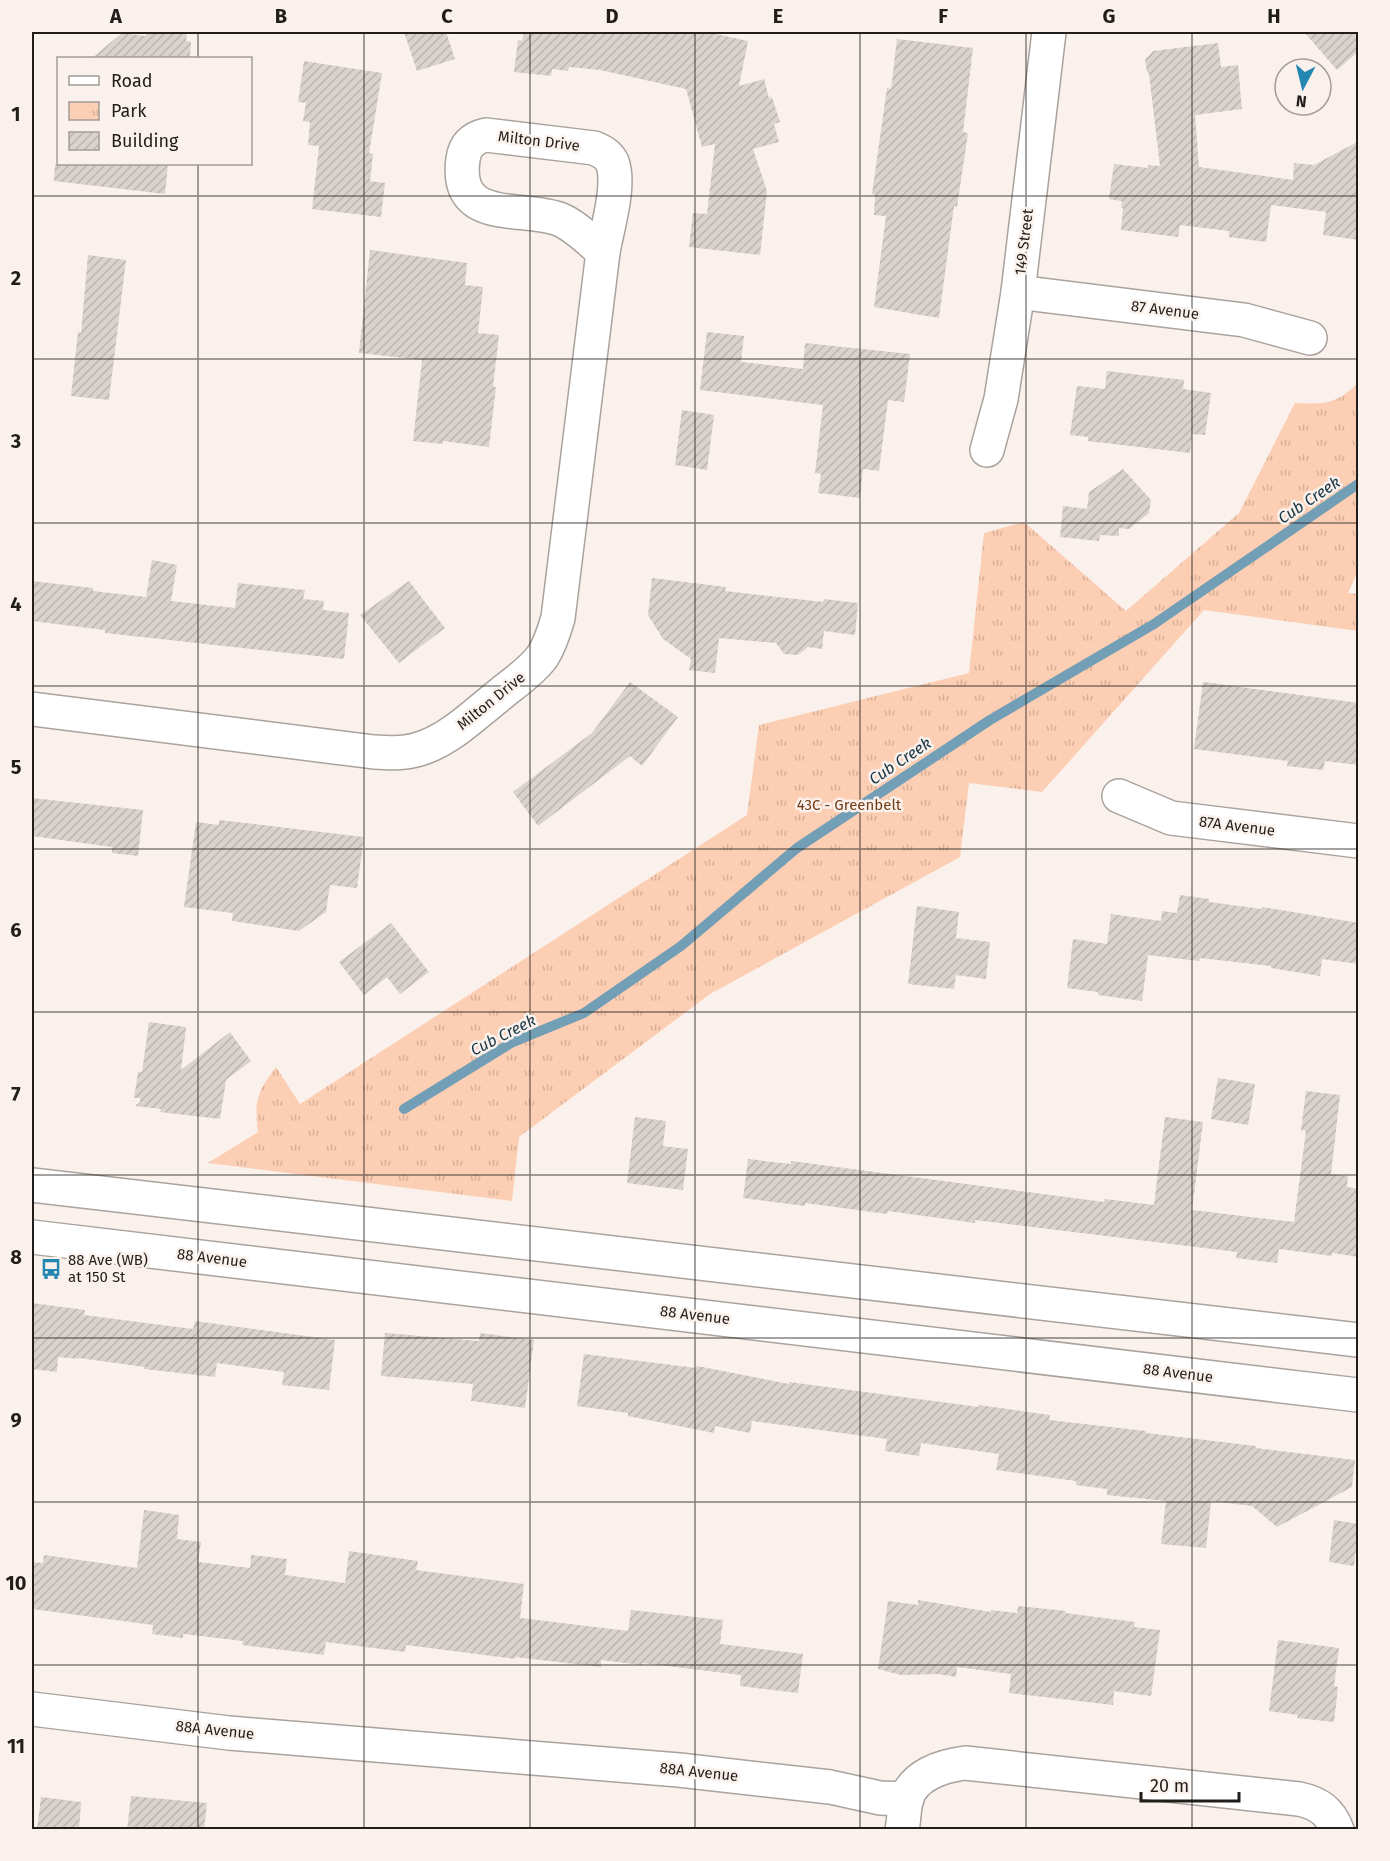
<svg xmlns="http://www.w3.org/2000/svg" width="1390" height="1861" font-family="'Fira Sans',sans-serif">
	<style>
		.park { fill: url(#park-tufts) }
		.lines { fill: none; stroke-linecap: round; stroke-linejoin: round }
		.stream { stroke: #729eb6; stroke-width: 10 }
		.building { fill: url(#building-hatch) }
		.minor-casing { stroke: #aaa29d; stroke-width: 36 }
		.major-casing { stroke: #aaa29d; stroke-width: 36 }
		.minor { stroke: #fff; stroke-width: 33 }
		.major { stroke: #fff; stroke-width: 33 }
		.grid { fill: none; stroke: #201d1b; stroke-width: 1.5; stroke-opacity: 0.55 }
		.labels { text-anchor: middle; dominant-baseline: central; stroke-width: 5; stroke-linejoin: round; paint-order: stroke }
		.street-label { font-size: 15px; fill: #201d1b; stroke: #faf1ec }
		.park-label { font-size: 15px; fill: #703b15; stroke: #faf1ec }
		.poi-label { font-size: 15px; fill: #201d1b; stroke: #faf1ec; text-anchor: start }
		.water-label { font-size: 16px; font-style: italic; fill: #183645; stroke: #faf1ec }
		.neatline { fill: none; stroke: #201d1b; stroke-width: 2 }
		.grid-label { font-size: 20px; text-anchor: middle; font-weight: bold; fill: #201d1b }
	</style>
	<defs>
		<pattern id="park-tufts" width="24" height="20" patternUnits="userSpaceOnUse" patternTransform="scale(1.5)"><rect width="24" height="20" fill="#fcceb3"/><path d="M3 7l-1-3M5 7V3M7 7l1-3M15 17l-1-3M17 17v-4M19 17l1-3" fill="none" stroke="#d8b099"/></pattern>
		<pattern id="building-hatch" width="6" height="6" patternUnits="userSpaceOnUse" patternTransform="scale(1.5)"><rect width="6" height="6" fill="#dad2cd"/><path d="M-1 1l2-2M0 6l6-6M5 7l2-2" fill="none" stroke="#bbb4af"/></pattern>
	</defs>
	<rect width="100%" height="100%" fill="#faf1ec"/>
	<path class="park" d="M 1358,383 L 1358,571 L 1348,593 L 1358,594 L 1358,631 L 1204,610 L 1042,792 L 969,783 L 960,857 L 710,994 L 519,1137 L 512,1201 L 208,1163 L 258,1132 C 254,1101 257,1092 276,1067 L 300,1104 L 747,815 L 759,725 L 969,673 L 984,533 L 1024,522 L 1126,611 L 1239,513 L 1295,403 C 1326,404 1335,405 1358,383 Z"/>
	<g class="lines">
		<path class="stream" d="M 404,1109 L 511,1043 L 584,1013 L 681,946 L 797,848 L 990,720 L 1154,624 L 1358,484"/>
	</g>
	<g class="building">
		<path d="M 146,32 L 187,32 L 186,41 L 191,42 L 190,58 L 92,58 L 122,33 L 146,36 Z"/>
		<path d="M 404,32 L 446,32 L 455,59 L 417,71 Z"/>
		<path d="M 524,32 L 707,32 L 748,41 L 739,86 L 764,79 L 769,98 L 772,97 L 780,122 L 774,124 L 779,142 L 753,149 L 767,191 L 760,255 L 689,247 L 693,213 L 707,214 L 715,144 L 702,147 L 686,89 L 600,70 L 569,67 L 568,71 L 552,69 L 551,76 L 514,72 L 518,40 L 522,41 Z"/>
		<path d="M 1304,32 L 1359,32 L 1359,51 L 1337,70 Z"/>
		<path d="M 897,39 L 973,48 L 963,132 L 968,133 L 957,207 L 954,206 L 939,318 L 874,307 L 886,216 L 874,215 L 875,195 L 872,194 L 887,88 L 891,89 Z"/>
		<path d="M 1218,43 L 1221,67 L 1238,65 L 1242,109 L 1195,115 L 1199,167 L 1293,180 L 1294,163 L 1314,165 L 1359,141 L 1359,240 L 1323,235 L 1326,212 L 1271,205 L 1266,242 L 1229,237 L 1229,231 L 1180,225 L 1178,237 L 1121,230 L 1123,208 L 1121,208 L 1122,201 L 1109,199 L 1114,164 L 1148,168 L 1148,165 L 1160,166 L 1149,74 L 1147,72 L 1145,60 L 1153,51 Z"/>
		<path d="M 304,61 L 382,73 L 369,153 L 373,154 L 370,181 L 385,183 L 381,217 L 312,209 L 319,146 L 308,145 L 310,122 L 303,121 L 306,103 L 298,102 Z"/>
		<path d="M 55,164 L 168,164 L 165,194 L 54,181 Z"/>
		<path d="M 370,250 L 467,263 L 465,285 L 483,287 L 478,333 L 499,335 L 493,387 L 496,387 L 489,447 L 443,441 L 443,444 L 413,441 L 422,360 L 359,353 Z"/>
		<path d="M 88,255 L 126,260 L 109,400 L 71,396 L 78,332 L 81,333 Z"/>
		<path d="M 707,332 L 744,336 L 741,362 L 803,369 L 805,343 L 910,354 L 904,402 L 888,400 L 879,471 L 863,469 L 860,498 L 818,493 L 821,474 L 815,473 L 823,405 L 700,390 Z"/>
		<path d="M 1107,371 L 1184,380 L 1183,389 L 1211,393 L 1205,435 L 1192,434 L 1190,453 L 1088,441 L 1088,437 L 1070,435 L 1077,386 L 1105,389 Z"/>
		<path d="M 682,410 L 714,415 L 707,470 L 675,465 Z"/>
		<path d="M 1123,469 L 1151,500 L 1149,513 L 1129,529 L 1119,528 L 1119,536 L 1100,535 L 1099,541 L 1060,537 L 1063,506 L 1087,509 L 1089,492 Z"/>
		<path d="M 152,560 L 177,565 L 171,601 L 235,608 L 238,583 L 305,590 L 303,599 L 324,601 L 323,610 L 349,613 L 344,659 L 105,633 L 105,630 L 32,621 L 32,581 L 93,588 L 93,591 L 146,597 Z"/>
		<path d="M 652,578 L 726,587 L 725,591 L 823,602 L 824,599 L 858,603 L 855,635 L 824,631 L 822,649 L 808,647 L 798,655 L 784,654 L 776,643 L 719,638 L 715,673 L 689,670 L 691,659 L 663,639 L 648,615 Z"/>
		<path d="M 409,581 L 445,628 L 399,663 L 360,615 Z"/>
		<path d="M 630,682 L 678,717 L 642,766 L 630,756 L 538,826 L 513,792 L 592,733 Z"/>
		<path d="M 1203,682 L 1359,703 L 1359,765 L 1325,761 L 1323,770 L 1287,766 L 1288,761 L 1194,749 Z"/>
		<path d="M 32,798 L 143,810 L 138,856 L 112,853 L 112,847 L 32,836 Z"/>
		<path d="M 219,820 L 364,837 L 357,888 L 330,885 L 326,912 L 299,931 L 232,921 L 233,913 L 184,907 L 196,822 L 219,825 Z"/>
		<path d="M 1180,895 L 1209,899 L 1209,902 L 1262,909 L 1262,907 L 1359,923 L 1359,964 L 1322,959 L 1320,976 L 1271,968 L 1271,966 L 1200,958 L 1199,961 L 1148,955 L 1142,1001 L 1098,995 L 1098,992 L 1067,988 L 1073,939 L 1107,944 L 1111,914 L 1161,921 L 1162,911 L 1177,913 Z"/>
		<path d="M 917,906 L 959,912 L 956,938 L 990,942 L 986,979 L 956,975 L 954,989 L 908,984 Z"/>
		<path d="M 391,923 L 429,972 L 400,994 L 387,977 L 364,995 L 339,962 Z"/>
		<path d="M 149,1022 L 186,1027 L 181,1070 L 230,1032 L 251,1061 L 226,1080 L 220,1119 L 160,1112 L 161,1109 L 135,1106 L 140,1102 L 140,1098 L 134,1098 L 138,1072 L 142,1072 Z"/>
		<path d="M 1218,1078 L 1255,1084 L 1248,1125 L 1211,1119 Z"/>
		<path d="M 1306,1091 L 1340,1095 L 1331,1174 L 1348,1176 L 1347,1187 L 1359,1189 L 1359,1257 L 1332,1253 L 1332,1256 L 1279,1249 L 1277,1263 L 1236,1258 L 1237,1252 L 975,1220 L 975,1223 L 888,1211 L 887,1214 L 805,1203 L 805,1206 L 743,1198 L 748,1159 L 791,1164 L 791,1161 L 1104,1202 L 1105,1199 L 1154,1205 L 1165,1117 L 1203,1122 L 1192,1210 L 1294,1222 L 1306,1131 L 1301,1130 Z"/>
		<path d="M 635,1117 L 666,1121 L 663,1146 L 688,1149 L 683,1190 L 627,1183 Z"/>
		<path d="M 32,1303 L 85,1310 L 84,1315 L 193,1329 L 195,1321 L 335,1340 L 329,1390 L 282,1385 L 284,1372 L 217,1363 L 215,1377 L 144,1369 L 145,1367 L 79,1358 L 79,1359 L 58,1357 L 57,1372 L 32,1369 Z"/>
		<path d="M 385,1333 L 479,1341 L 480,1333 L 534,1340 L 525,1408 L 471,1401 L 473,1384 L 381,1376 Z"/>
		<path d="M 584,1354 L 696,1368 L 697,1366 L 789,1384 L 789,1382 L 979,1407 L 979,1405 L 1050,1415 L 1049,1420 L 1146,1431 L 1146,1433 L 1256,1446 L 1256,1448 L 1355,1460 L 1352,1487 L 1277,1527 L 1252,1506 L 1211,1501 L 1206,1548 L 1161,1544 L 1166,1501 L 1107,1495 L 1107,1489 L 1076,1485 L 1076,1481 L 996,1470 L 999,1454 L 921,1443 L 919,1456 L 885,1451 L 887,1439 L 752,1421 L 750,1433 L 715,1426 L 714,1433 L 628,1416 L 628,1413 L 577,1406 Z"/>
		<path d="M 144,1510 L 179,1515 L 177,1539 L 201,1542 L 198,1562 L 250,1568 L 251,1555 L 287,1559 L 285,1575 L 345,1583 L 349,1551 L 418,1561 L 416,1570 L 524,1584 L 520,1618 L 628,1631 L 631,1610 L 723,1620 L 720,1644 L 803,1654 L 798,1693 L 740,1686 L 741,1675 L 642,1663 L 642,1665 L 601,1660 L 601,1667 L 515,1657 L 515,1659 L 406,1645 L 405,1652 L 326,1642 L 324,1655 L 242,1645 L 243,1641 L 183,1634 L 183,1638 L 152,1634 L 153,1625 L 32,1609 L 32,1562 L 43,1563 L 44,1555 L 137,1568 Z"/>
		<path d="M 1334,1520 L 1359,1524 L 1354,1566 L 1329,1562 Z"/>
		<path d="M 918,1600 L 991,1612 L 991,1610 L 1017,1613 L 1018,1606 L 1066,1611 L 1065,1613 L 1135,1622 L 1134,1627 L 1160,1630 L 1151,1696 L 1114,1691 L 1113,1705 L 1009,1693 L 1011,1674 L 957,1667 L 956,1677 L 938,1674 L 901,1675 L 878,1669 L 888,1601 L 918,1605 Z"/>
		<path d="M 1278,1640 L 1339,1648 L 1334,1686 L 1338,1687 L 1334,1722 L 1297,1718 L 1298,1715 L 1269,1711 Z"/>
		<path d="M 131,1796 L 207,1803 L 204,1830 L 127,1830 Z"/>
		<path d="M 41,1797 L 81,1802 L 79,1830 L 37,1830 Z"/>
	</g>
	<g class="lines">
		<defs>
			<g id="minor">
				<path d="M 486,135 L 594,148 C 601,151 608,154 612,162 C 621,184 607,229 603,252 C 590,241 576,226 559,219 C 520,205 454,225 463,159 C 465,145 473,138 486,135 Z"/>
				<path d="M 1018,292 L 1244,320 L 1310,338"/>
				<path d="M 987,450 L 1001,399 L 1018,292 L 1049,32"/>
				<path d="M 32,709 L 374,752 C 391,753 408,754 425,747 C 452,737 474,715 497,697 C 512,684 530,673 542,657 C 550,645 554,632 558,618 L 603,252"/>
				<path d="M 1119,796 L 1171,818 L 1358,841"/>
				<path d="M 32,1709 L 229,1733 L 679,1770 L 830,1787 L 880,1798 L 907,1799"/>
				<path d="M 902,1830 C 904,1820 904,1809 906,1800 C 913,1775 942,1766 965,1763 L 1299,1799 C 1318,1803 1330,1811 1337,1830"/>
			</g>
			<g id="major">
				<path d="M 32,1185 L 1358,1340"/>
				<path d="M 32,1237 L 1358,1395"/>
			</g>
		</defs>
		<use href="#minor" class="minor-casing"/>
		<use href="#major" class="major-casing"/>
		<use href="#minor" class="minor"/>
		<use href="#major" class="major"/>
	</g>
	<path class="grid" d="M 198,32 L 198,58M 364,32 L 364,1830M 530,32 L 530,1830M 695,32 L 695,1830M 860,32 L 860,1830M 1026,32 L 1026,1830M 1192,32 L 1192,1830M 198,164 L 198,1830M 32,196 L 1358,196M 32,359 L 1358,359M 32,523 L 1358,523M 32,686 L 1358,686M 32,849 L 1358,849M 32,1012 L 1358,1012M 32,1175 L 1358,1175M 32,1338 L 1358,1338M 32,1502 L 1358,1502M 32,1665 L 1358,1665"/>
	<defs>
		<symbol id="bus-bare" viewBox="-9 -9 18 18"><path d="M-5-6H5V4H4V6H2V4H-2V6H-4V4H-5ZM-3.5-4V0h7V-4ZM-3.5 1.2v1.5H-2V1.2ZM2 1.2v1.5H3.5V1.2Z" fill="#2487b1" stroke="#faf1ec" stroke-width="2.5" paint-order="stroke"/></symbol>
	</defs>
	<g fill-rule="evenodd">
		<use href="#bus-bare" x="36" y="1254" width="30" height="30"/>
	</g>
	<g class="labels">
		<g class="street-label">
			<text transform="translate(539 141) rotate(7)">Milton Drive</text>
			<text transform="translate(1024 242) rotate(-83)">149 Street</text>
			<text transform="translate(1165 310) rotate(7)">87 Avenue</text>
			<text transform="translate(491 701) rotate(-39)">Milton Drive</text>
			<text transform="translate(1237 826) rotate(7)">87A Avenue</text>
			<text transform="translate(212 1258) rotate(7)">88 Avenue</text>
			<text transform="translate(695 1315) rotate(7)">88 Avenue</text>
			<text transform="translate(1178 1373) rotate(7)">88 Avenue</text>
			<text transform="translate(215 1730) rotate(6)">88A Avenue</text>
			<text transform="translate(699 1772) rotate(6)">88A Avenue</text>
		</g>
		<g class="park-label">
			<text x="849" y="805">43C - Greenbelt</text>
		</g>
		<g class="poi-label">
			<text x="68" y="1260">88 Ave (WB)<tspan x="68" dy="17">at 150 St</tspan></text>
		</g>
		<g class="water-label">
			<text transform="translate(1309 500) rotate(-34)">Cub Creek</text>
			<text transform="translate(900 761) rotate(-34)">Cub Creek</text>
			<text transform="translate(503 1035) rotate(-27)">Cub Creek</text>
		</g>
	</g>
	<rect width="1390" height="1861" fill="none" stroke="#faf1ec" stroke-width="66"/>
	<rect x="57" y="57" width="195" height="108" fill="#faf1ec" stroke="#a39c98" stroke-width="1.5"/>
	<rect x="69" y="76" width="30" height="9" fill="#ffffff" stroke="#a39c98" stroke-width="1.5"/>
	<text x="111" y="87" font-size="18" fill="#201d1b">Road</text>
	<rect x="69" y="102" width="30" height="18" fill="url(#park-tufts)" stroke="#a39c98" stroke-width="1.5"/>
	<text x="111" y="117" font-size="18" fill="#201d1b">Park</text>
	<rect x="69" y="132" width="30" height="18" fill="url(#building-hatch)" stroke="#a39c98" stroke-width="1.5"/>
	<text x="111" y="147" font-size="18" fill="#201d1b">Building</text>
	<g transform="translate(1303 87) rotate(187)"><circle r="28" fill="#faf1ec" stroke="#a39c98" stroke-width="1.5"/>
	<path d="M0-4.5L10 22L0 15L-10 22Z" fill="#2487b1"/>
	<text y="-9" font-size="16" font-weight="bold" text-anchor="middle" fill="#201d1b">N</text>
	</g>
	<path d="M1141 1792v9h98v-9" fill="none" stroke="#201d1b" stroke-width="3"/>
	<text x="1150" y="1792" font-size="18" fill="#201d1b" stroke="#faf1ec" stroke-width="4.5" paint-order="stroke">20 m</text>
	<rect x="33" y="33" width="1324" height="1795" class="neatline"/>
	<g class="grid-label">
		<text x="116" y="23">A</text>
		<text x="281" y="23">B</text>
		<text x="447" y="23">C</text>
		<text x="612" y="23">D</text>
		<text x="778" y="23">E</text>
		<text x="943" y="23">F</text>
		<text x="1109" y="23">G</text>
		<text x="1274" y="23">H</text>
		<text x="16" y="121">1</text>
		<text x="16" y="285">2</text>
		<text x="16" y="448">3</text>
		<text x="16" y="611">4</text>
		<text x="16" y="774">5</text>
		<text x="16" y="937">6</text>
		<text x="16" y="1101">7</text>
		<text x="16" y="1264">8</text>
		<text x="16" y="1427">9</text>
		<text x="16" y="1590">10</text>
		<text x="16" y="1753">11</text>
	</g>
</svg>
